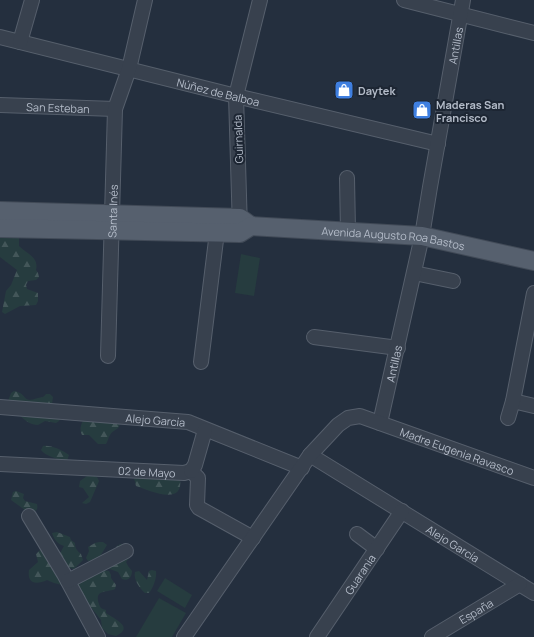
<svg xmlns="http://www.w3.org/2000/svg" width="534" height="637" font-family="Manrope,sans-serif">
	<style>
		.forest { fill: url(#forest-firs) }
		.pitch { fill: #263c3f }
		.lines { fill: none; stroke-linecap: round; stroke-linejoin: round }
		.minor-casing { stroke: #565f6c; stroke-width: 16 }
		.major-casing { stroke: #414a57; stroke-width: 20 }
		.minor { stroke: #38414e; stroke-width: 14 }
		.major { stroke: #56606e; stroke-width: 18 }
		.labels { text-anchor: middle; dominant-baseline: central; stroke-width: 4; stroke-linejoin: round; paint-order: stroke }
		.street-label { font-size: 11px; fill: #b4bcc9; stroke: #1d2633 }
		.poi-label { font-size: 11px; font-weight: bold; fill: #b4bcc9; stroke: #1d2633; text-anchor: start }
	</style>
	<defs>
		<pattern id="forest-firs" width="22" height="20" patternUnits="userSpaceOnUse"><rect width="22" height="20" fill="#263c3f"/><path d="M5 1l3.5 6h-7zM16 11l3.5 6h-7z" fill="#435659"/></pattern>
	</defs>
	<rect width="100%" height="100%" fill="#242f3e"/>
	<g class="forest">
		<path d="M 0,225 L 19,234 L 19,246 C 27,254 39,257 36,270 L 38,273 L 39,277 L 36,280 L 28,281 L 26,285 L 27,289 L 38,293 L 38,301 L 36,305 L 20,306 L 5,314 L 2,312 L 6,291 L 11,285 L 17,270 L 0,257 Z"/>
		<path d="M 14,391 C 29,394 21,404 38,398 C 42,397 43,398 46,394 L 50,394 L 53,397 L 52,404 L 61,417 L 59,421 L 56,423 L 45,421 L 38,425 C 24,425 17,410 8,401 L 11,393 Z"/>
		<path d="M 85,418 L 120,423 C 119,431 113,429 110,435 C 108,438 108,441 106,444 L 98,444 L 89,435 L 82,435 C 79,429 81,423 85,418 Z"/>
		<path d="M 43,446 C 51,445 62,450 69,455 L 67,461 L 61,462 C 55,456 46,457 41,450 Z"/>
		<path d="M 90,474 L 97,477 L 99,481 L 90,502 L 86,504 L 82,503 L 89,497 L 83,488 L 79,487 L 80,481 Z"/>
		<path d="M 135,475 L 180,479 C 184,507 148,490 136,486 L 134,478 Z"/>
		<path d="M 16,491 L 24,494 L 23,498 L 25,501 L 37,504 C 38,509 37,511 32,513 L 25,510 L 11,500 L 13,492 Z"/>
		<path d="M 57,532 L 70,537 L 71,540 L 75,543 C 75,548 77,551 81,554 L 83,560 L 74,569 L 63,566 L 58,557 L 64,546 C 57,544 54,539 52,533 Z"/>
		<path d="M 99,542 L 103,542 L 107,545 L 99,558 L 88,561 L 86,558 L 89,551 L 88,547 L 95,543 Z"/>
		<path d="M 120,544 L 127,544 L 132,554 L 126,562 L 128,566 L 132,571 C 132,576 129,582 122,579 L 118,572 L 107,568 C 106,561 103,554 110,550 L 116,551 L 116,547 Z"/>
		<path d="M 42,548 L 64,582 L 62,585 L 54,583 L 47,580 C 36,585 27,584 29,570 L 38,562 L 36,554 Z"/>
		<path d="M 97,569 L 109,571 L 111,575 L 111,578 L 116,585 L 115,589 C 106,593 94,589 99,604 C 100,608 102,609 106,610 L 106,613 C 114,619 135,627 116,636 L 108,634 L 102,628 L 101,620 L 79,592 L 75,578 Z"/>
		<path d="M 152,570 L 156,571 C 157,578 153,588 149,593 L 145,593 C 140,589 133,579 135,572 L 139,571 L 147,580 L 149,571 Z"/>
	</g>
	<g class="pitch">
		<path d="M 241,254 L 260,258 L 254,296 L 235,293 Z"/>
		<path d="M 165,578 L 192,595 L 185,608 L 157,591 Z"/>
		<path d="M 159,598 L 186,613 L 172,637 L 136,637 Z"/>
	</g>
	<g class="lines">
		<defs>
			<g id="minor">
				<path d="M 404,0 L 534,33"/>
				<path id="s1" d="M 0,37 L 236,96 L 438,144"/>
				<path d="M 20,42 L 32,0"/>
				<path id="s2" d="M 0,105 L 115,109"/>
				<path d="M 347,178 L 348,231"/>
				<path d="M 240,229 L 236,96 L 260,0"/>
				<path d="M 414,273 L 453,281"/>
				<path d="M 314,337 L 398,348"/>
				<path id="s3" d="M 108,356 L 115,109 L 129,69 L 145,0"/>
				<path d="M 201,362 L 217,232"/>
				<path d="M 513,401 L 534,406"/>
				<path id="s4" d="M 0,407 L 188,422 L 302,468"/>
				<path d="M 508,418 L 513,401 L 534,293"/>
				<path id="s5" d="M 380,423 L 422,236 L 430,187 L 463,0"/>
				<path id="s6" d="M 310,455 L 534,593"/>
				<path id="s7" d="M 0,464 L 184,473 L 191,471"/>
				<path d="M 191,471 L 198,478 L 197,505 L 199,508 L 253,538"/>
				<path d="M 191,471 L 195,465 L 205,430"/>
				<path d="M 29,516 L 64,574 L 98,637"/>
				<path d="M 357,534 L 377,549"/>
				<path d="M 68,581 L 126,551"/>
				<path id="s8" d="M 184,637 L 310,455 L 338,425 L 348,418 L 360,416 L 534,478"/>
				<path id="s9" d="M 317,637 L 402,511"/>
				<path id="s10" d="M 432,637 L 520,584"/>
			</g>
			<g id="major">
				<path d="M 0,211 L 240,218 L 251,226"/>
				<path id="s11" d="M 0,228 L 240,233 L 251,226 L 422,236 L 534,261"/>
			</g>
		</defs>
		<use href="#minor" class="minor-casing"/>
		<use href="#major" class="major-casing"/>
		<use href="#minor" class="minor"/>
		<use href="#major" class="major"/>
	</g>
	<defs>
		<symbol id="shop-square" viewBox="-11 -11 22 22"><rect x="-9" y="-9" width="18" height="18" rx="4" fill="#3f7fe0" stroke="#1d2633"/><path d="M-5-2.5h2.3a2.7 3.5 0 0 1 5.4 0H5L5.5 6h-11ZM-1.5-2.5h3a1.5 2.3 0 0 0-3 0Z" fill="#fff"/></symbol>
	</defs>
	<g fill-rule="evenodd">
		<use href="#shop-square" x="333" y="79" width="22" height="22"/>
		<use href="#shop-square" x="411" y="99" width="22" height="22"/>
	</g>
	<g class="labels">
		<g class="street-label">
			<text stroke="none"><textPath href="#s5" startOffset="385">Antillas</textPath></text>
			<text stroke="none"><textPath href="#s1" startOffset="225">Núñez de Balboa</textPath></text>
			<text stroke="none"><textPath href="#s2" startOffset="58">San Esteban</textPath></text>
			<text transform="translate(238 139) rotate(-92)">Guirnalda</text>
			<text stroke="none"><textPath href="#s3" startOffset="145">Santa Inés</textPath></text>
			<text stroke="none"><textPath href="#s11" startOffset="396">Avenida Augusto Roa Bastos</textPath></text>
			<text stroke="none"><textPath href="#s5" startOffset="61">Antillas</textPath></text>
			<text stroke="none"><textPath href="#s4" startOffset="156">Alejo García</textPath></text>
			<text stroke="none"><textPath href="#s8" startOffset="390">Madre Eugenia Ravasco</textPath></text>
			<text stroke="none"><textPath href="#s7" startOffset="147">02 de Mayo</textPath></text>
			<text stroke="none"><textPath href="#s6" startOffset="168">Alejo García</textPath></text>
			<text stroke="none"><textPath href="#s9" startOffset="76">Guarania</textPath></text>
			<text stroke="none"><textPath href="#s10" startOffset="51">España</textPath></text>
		</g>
		<g class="poi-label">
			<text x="358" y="90">Daytek</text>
			<text x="436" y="104">Maderas San<tspan x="436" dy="13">Francisco</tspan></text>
		</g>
	</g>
</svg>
